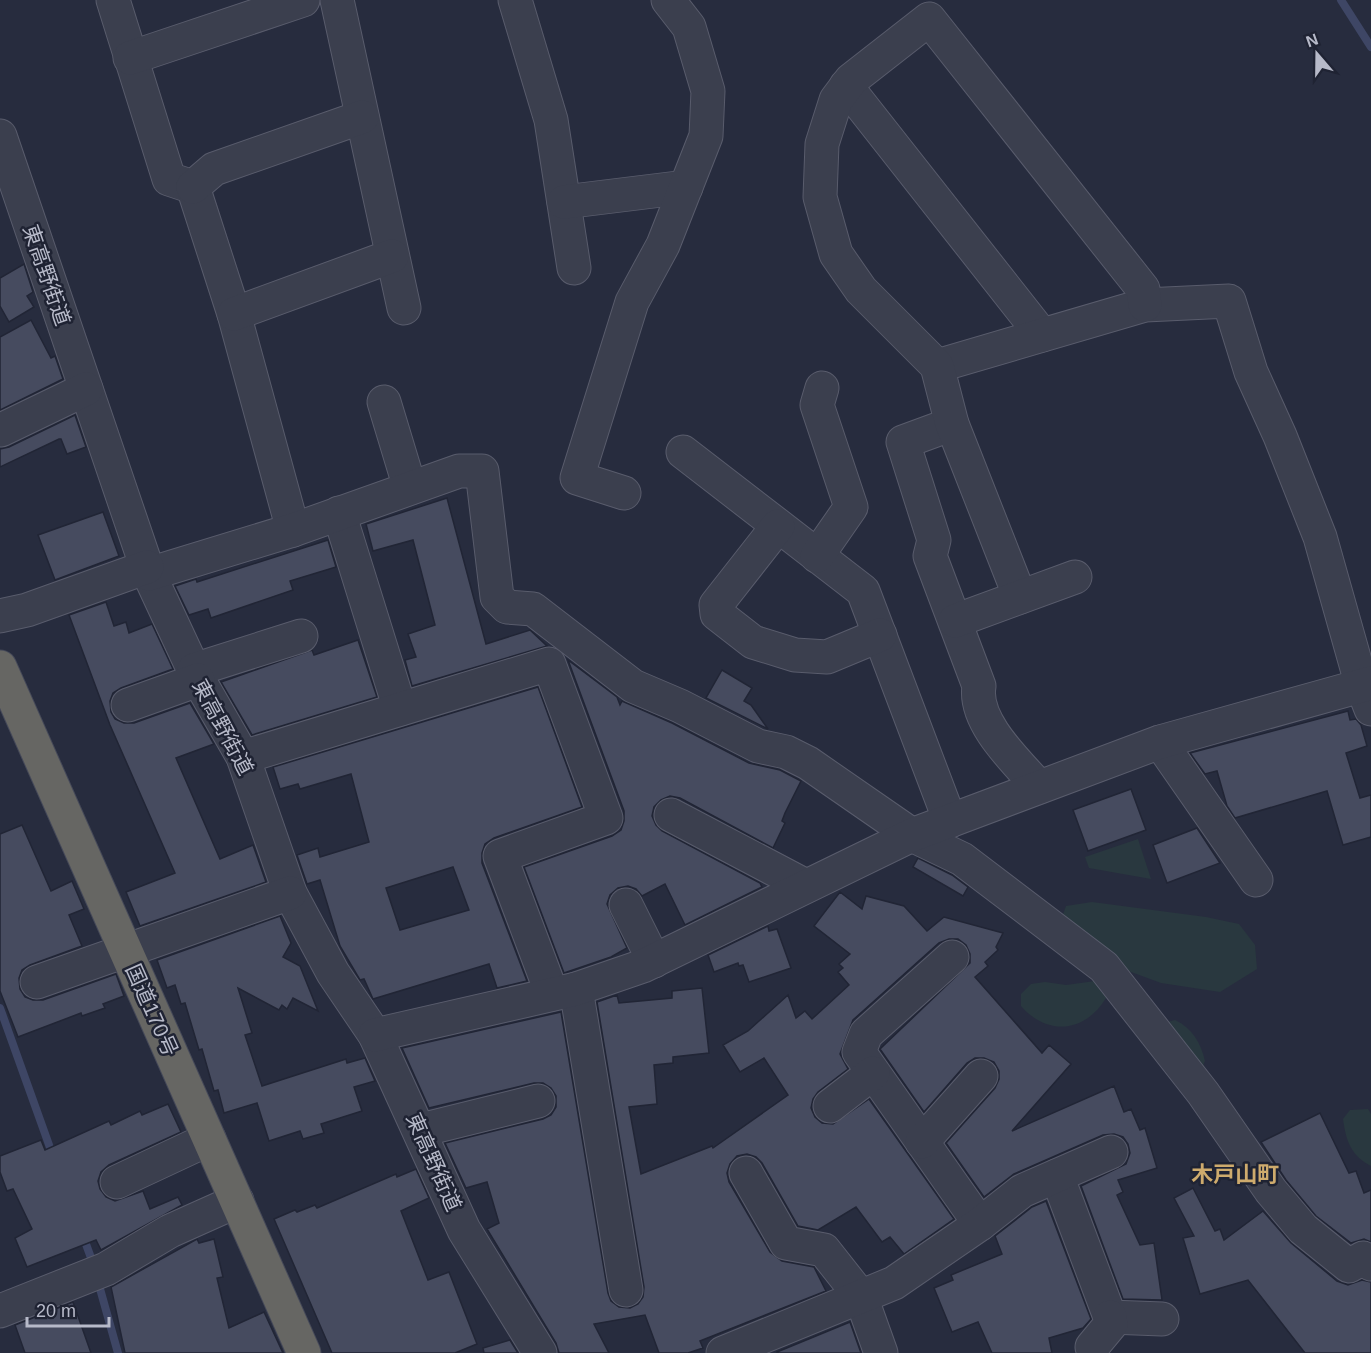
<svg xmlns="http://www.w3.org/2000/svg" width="1371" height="1353" font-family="Helvetica,'Noto Sans JP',sans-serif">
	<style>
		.green { fill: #29383f }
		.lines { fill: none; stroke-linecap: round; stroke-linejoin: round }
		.stream { stroke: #3e4665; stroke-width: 8 }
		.building { fill: #464b5f; stroke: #212535; stroke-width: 1.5; fill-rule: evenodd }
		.minor-casing { stroke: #595c6c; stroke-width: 35 }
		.trunk-casing { stroke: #454959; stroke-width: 35 }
		.minor { stroke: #3b3f4e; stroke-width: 33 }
		.trunk { stroke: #666663; stroke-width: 33 }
		.labels { text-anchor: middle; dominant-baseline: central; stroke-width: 5; stroke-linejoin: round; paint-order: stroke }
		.street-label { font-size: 21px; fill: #b7bac9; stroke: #1f2333 }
		.neighbourhood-label { font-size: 22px; font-weight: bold; fill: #ceab6d; stroke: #1f2333 }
	</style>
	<rect width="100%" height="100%" fill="#272c3e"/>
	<g class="green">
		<path d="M 1138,839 L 1151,879 L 1089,868 L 1085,857 Z"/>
		<path d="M 1092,902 L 1206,917 L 1239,924 L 1255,945 L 1257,969 L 1220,992 L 1161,983 L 1123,969 L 1060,923 L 1066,906 Z"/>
		<path d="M 1095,981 L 1105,991 L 1106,998 C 1085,1033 1047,1036 1021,1006 L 1021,994 L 1031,984 L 1045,982 L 1066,985 Z"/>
		<path d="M 1175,1020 C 1192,1028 1201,1043 1205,1061 L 1202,1068 L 1156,1025 Z"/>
		<path d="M 1368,1109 L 1371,1114 L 1371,1166 C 1351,1156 1346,1141 1343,1119 L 1350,1110 Z"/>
	</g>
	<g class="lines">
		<g class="stream">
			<path d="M 1341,0 L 1371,47"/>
			<path d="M 0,1008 L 53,1156"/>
			<path d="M 83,1236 L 94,1266"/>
			<path d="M 97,1278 L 118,1353"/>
		</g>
	</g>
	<g class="building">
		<path d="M 24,264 L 33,292 L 27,296 L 34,307 L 9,322 L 0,306 L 0,278 Z"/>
		<path d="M 31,320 L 51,358 L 55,356 L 63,379 L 0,410 L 0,337 Z"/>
		<path d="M 75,415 L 86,447 L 67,454 L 61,439 L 59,439 L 0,467 L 0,449 L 9,447 Z"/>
		<path d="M 447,498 L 486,644 L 530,630 L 547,646 L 412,686 L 405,660 L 416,657 L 408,634 L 435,625 L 413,540 L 373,551 L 366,524 Z"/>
		<path d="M 103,512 L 119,556 L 55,580 L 38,535 Z"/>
		<path d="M 328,540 L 336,567 L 290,581 L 293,590 L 211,618 L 208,609 L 189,615 L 175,586 L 196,579 L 197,582 Z"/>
		<path d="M 106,602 L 114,626 L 126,622 L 129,633 L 152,624 L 173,669 L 121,688 L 113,693 L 110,701 L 111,712 L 115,719 L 124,723 L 134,723 L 190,703 L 214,744 L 176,758 L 220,859 L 253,845 L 266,882 L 140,926 L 126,892 L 175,873 L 110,725 L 69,615 Z"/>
		<path d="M 358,640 L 377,697 L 252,735 L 221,682 L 312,650 L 314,655 Z"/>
		<path d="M 568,660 L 617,697 L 620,705 L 622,701 L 672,723 L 749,763 L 780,770 L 801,781 L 785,813 L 782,821 L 785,823 L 773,848 L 680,798 L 670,796 L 661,800 L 654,807 L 652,816 L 656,825 L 662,831 L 760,883 L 762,887 L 685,925 L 665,884 L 642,896 L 636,889 L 628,886 L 618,888 L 610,895 L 607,904 L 627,948 L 611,957 L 564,973 L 524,867 L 612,836 L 621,830 L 624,821 L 624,811 Z"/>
		<path d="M 722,670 L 752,688 L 744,701 L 751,705 L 768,729 L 706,698 Z"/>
		<path d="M 538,687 L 582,807 L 494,838 L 485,844 L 482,853 L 482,863 L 527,981 L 497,988 L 489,964 L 373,999 L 364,979 L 360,980 L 340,946 L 320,880 L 307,884 L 297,855 L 318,848 L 320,857 L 369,842 L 351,774 L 300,789 L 298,784 L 280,789 L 273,767 ZM 453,867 L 469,910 L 400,930 L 386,888 Z"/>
		<path d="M 1348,711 L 1350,720 L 1356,719 L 1361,725 L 1367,746 L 1346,753 L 1360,798 L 1371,795 L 1371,837 L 1343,845 L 1327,791 L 1235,818 L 1227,806 L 1217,771 L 1205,774 L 1190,753 Z"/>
		<path d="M 1131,789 L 1146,830 L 1088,851 L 1073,810 Z"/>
		<path d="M 22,825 L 51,891 L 72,881 L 84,909 L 69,915 L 82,946 L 30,965 L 22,970 L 19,978 L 20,989 L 25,997 L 33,1000 L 43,1000 L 116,974 L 124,996 L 103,1004 L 105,1008 L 82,1016 L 81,1013 L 18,1037 L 0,991 L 0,834 Z"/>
		<path d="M 1197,828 L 1220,863 L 1167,883 L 1153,845 Z"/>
		<path d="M 918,858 L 952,875 L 968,887 L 963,896 L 913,867 Z"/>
		<path d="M 840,892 L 862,909 L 866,896 L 904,906 L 927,931 L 944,917 L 1003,933 L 996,947 L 998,950 L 985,962 L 988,966 L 975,977 L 1042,1053 L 1049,1045 L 1071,1064 L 1012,1131 L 1114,1086 L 1124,1112 L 1131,1109 L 1140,1130 L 1145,1128 L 1157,1168 L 1118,1180 L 1123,1192 L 1117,1195 L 1140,1245 L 1154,1243 L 1162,1300 L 1123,1299 L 1081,1186 L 1126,1164 L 1130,1153 L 1128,1144 L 1123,1137 L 1114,1134 L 1103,1135 L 1014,1174 L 984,1197 L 946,1143 L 995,1088 L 999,1079 L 999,1071 L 994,1062 L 984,1058 L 975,1058 L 967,1063 L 924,1112 L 880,1049 L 970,963 L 970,954 L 966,945 L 958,939 L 949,939 L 939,943 L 853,1020 L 840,1054 L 848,1069 L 818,1092 L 813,1099 L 811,1108 L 815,1117 L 822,1123 L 833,1124 L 869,1099 L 954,1219 L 904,1254 L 890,1237 L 882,1242 L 856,1207 L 818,1230 L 798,1226 L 762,1163 L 756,1157 L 747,1154 L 737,1156 L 730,1164 L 727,1173 L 729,1182 L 770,1252 L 782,1261 L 814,1267 L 826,1291 L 700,1341 L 703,1348 L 688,1353 L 659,1353 L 645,1315 L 594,1324 L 609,1353 L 559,1353 L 556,1343 L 487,1229 L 499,1223 L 487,1182 L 466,1188 L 445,1143 L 543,1119 L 551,1115 L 556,1107 L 556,1096 L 551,1088 L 543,1083 L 534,1083 L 429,1108 L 402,1048 L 561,1012 L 608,1293 L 611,1301 L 619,1307 L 630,1308 L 638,1304 L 643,1297 L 644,1287 L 597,1002 L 617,995 L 619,1003 L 672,998 L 672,991 L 702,988 L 709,1053 L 673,1057 L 673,1063 L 654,1065 L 657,1104 L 629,1107 L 641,1174 L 712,1146 L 713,1148 L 788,1095 L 764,1058 L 740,1072 L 723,1045 L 748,1031 L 788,995 L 796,1018 L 805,1011 L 812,1019 L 849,985 L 838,972 L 843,968 L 839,964 L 850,954 L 814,926 Z"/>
		<path d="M 280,916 L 291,943 L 283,957 L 300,966 L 318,1011 L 293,998 L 287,1009 L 282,1005 L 279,1010 L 238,988 L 252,1033 L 245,1035 L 262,1086 L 346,1059 L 347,1063 L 365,1058 L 375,1081 L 354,1087 L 362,1111 L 321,1124 L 324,1133 L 303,1139 L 300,1131 L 269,1141 L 257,1103 L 224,1113 L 218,1090 L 214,1091 L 202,1049 L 199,1050 L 185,1003 L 181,1004 L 175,985 L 167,988 L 157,960 Z"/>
		<path d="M 768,926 L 769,931 L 777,929 L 791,968 L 749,982 L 743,965 L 739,966 L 738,963 L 714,972 L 708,955 Z"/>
		<path d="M 168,1104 L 181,1132 L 109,1165 L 101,1172 L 98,1181 L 100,1189 L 106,1197 L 115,1201 L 143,1191 L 150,1209 L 178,1197 L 182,1205 L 101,1250 L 96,1240 L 27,1267 L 15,1238 L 32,1229 L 13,1189 L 7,1191 L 0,1172 L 0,1156 L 41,1140 L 45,1150 L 109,1121 L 111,1125 L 140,1111 L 142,1115 Z"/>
		<path d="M 1320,1113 L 1349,1173 L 1356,1171 L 1364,1193 L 1371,1190 L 1371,1242 L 1364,1239 L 1351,1243 L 1316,1216 L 1286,1180 L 1261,1142 Z"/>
		<path d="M 416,1169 L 429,1198 L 401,1211 L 428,1280 L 449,1272 L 477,1344 L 455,1353 L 332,1353 L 274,1219 L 295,1210 L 297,1212 L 315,1205 L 317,1208 L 396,1174 L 397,1177 Z"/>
		<path d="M 1193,1188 L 1215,1231 L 1220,1229 L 1224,1240 L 1263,1211 L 1291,1243 L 1337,1281 L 1348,1285 L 1362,1280 L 1371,1282 L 1371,1353 L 1305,1353 L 1248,1280 L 1200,1294 L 1183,1238 L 1194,1236 L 1174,1198 Z"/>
		<path d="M 1046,1201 L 1091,1319 L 1083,1328 L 1049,1338 L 1052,1353 L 992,1353 L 978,1322 L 952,1332 L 934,1288 L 953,1280 L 951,1275 L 1002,1254 L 995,1236 L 1032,1207 Z"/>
		<path d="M 197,1239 L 199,1243 L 214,1239 L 223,1277 L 217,1278 L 229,1328 L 264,1312 L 283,1353 L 125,1353 L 111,1287 Z"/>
		<path d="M 73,1302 L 91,1353 L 25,1353 L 15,1325 Z"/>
		<path d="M 850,1322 L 861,1353 L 777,1353 L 777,1352 Z"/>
		<path d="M 510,1340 L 518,1353 L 484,1353 L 483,1348 Z"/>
	</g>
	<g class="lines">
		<defs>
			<g id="minor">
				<path d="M 113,0 L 169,179 L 193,187"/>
				<path d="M 337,0 L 404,308"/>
				<path d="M 515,0 L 551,120 L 574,268"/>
				<path d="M 130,58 L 303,0"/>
				<path d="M 846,86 L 1042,335"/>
				<path d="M 0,136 L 149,574 L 197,677 L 243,757 L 290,893 L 333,973 L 375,1035 L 464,1230 L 540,1353"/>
				<path d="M 193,187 L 234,314 L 293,530"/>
				<path d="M 193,187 L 214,169 L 362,117"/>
				<path d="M 564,202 L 686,187"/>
				<path d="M 234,314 L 392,256"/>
				<path d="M 937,366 L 1145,305 L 1229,301 L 1251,372 L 1280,436 L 1320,537 L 1362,686 L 1371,709"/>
				<path d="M 384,402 L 410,488"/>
				<path d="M 952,424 L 903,442 L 934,540 L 930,556 L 979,686 C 973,722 1017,762 1039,787"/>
				<path d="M 1,430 L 86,389"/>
				<path d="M 683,452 L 863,591 L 950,821"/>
				<path d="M 624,493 L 577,478 L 632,302 L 663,245 L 706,136 L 708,91 L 689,27 L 668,0"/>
				<path d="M 339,513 L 400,709"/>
				<path d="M 778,526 L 716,605 L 717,614 L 753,642 L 795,655 L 827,657 L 880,635"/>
				<path d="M 817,556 L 851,507 L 817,405 L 822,388"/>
				<path d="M 149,574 L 293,530 L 459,471 L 482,471 L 497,597 L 507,607 L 533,609 L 633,686 L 680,706 L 758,746 L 786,752 L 808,763 L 912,835 L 962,859 L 1104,967 L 1203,1093 L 1271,1191 L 1303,1229 L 1349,1266 L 1363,1258 L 1371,1264"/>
				<path d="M 1020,597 L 952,424 L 937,366 L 861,290 L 836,254 L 820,197 L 822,144 L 836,100 L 851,80 L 929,19 L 1143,289 L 1145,305"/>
				<path d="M 0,616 L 27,610 L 147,567"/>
				<path d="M 955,621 L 1075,577"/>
				<path d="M 194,670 L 301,636"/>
				<path d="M 128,705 L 198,680"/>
				<path d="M 1160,742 L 1256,880"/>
				<path d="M 243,757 L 549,664 L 606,818 L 500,856 L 552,994"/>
				<path d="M 671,815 L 806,886"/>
				<path d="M 626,905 L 654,961"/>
				<path d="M 952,957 L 866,1034 L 859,1052 L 980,1224"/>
				<path d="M 37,982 L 290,893"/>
				<path d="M 576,989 L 626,1290"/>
				<path d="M 375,1035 L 576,989 L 643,966 L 912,835 L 1160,742 L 1371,683"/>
				<path d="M 830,1106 L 873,1073"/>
				<path d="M 421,1130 L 538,1101"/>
				<path d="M 922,1142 L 981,1076"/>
				<path d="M 746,1173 L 786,1243 L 824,1250 L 861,1297 L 881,1353"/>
				<path d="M 1057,1176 L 1110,1317 L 1162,1319"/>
				<path d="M 117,1182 L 209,1139"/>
				<path d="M 0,1311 L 106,1269 L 170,1231 L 237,1201"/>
				<path d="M 1092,1347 L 1111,1324 L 1110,1317"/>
				<path d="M 723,1353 L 894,1283 L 980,1224 L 1022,1191 L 1111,1152"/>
			</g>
			<path id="trunk" d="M 0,667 L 304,1353"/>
		</defs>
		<use href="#minor" class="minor-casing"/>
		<use href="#trunk" class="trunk-casing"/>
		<use href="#minor" class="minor"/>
		<use href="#trunk" class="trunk"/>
	</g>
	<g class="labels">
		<g class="street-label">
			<text transform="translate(47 275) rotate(71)">東高野街道</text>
			<text transform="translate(223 727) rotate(62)">東高野街道</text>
			<text transform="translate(152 1010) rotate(66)">国道170号</text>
			<text transform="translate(434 1162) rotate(66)">東高野街道</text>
		</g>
		<g class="neighbourhood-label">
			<text x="1235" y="1174">木戸山町</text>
		</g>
	</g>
	<g transform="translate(1317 54) rotate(340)" stroke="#1f2333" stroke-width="4.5" paint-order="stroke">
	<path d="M0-4.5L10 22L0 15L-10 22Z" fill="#b7bac9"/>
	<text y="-9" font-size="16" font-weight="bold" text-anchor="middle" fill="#b7bac9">N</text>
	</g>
	<path d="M27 1317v9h82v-9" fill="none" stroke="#b7bac9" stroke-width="3"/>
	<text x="36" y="1317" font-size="18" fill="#b7bac9" stroke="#1f2333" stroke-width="4.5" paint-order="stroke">20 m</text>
</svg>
